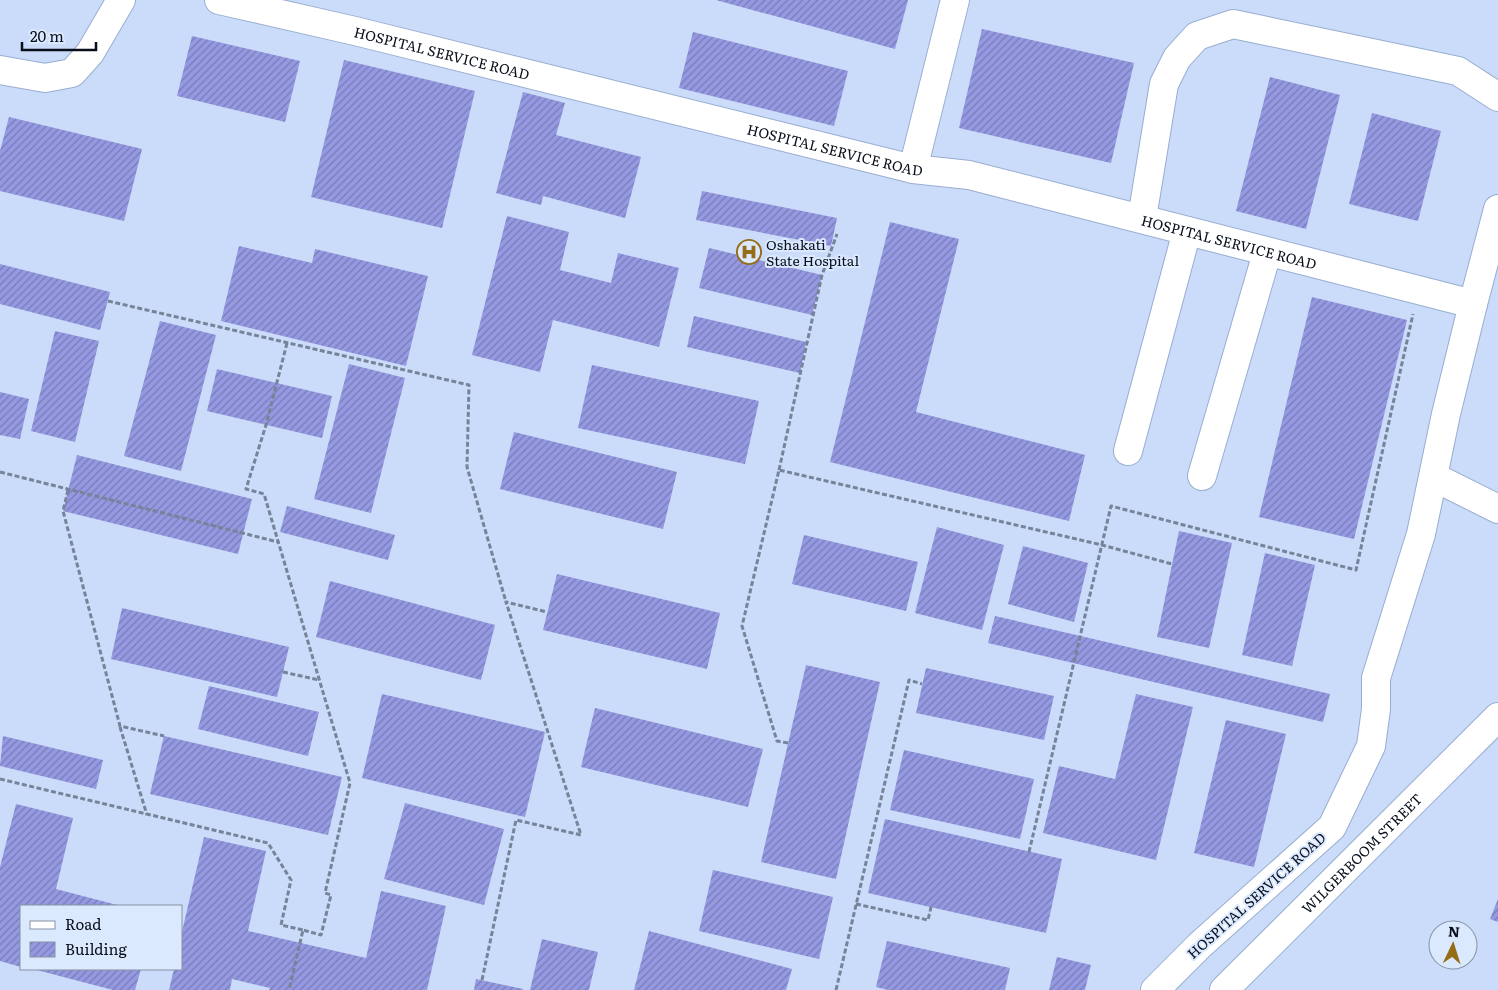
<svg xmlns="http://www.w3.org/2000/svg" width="1498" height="990" font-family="Literata,serif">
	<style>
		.building { fill: url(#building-hatch) }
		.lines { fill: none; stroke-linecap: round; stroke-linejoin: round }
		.minor-casing { stroke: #98add1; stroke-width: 30 }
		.path { stroke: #768398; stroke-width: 3; stroke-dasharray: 5 2.5; stroke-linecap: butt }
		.minor { stroke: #fff; stroke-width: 28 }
		.labels { text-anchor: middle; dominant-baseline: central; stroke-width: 4; stroke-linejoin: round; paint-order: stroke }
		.street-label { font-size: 14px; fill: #080f1b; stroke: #dbe9ff }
		.poi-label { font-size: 14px; fill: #080f1b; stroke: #dbe9ff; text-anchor: start }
	</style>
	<defs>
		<pattern id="building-hatch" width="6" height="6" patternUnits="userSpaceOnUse" patternTransform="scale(1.25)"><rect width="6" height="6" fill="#9599e1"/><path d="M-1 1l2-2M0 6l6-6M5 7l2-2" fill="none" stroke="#787bb6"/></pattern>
	</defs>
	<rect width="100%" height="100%" fill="#cadcf9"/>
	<g class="building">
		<path d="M 716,0 L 908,0 L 895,49 Z"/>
		<path d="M 982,29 L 1134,63 L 1111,163 L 959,128 Z"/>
		<path d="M 693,32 L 848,71 L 834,126 L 679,88 Z"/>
		<path d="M 192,36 L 300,61 L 285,122 L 177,96 Z"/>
		<path d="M 344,60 L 475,91 L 442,228 L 311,197 Z"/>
		<path d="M 1270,77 L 1340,95 L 1306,229 L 1236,211 Z"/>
		<path d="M 523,92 L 565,103 L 556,135 L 641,157 L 625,218 L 543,196 L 541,205 L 496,193 Z"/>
		<path d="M 1372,113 L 1441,131 L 1418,221 L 1349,204 Z"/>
		<path d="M 9,117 L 142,149 L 124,221 L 0,191 L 0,151 Z"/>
		<path d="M 702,191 L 837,218 L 831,246 L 696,220 Z"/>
		<path d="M 507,216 L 569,232 L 560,270 L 611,283 L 618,253 L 679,268 L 659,347 L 553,320 L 540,372 L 472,355 Z"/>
		<path d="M 890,222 L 959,239 L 916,412 L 1085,455 L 1069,521 L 830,462 Z"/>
		<path d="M 239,246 L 312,263 L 315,249 L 428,276 L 406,366 L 221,321 Z"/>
		<path d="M 709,248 L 822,275 L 812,315 L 699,288 Z"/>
		<path d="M 0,264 L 110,292 L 100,330 L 0,304 Z"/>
		<path d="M 1312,297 L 1407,320 L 1354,539 L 1259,517 Z"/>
		<path d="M 694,316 L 806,342 L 800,373 L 687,347 Z"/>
		<path d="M 160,321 L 216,335 L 181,471 L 124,456 Z"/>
		<path d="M 55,331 L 99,341 L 75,442 L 31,431 Z"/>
		<path d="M 349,364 L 405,378 L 371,513 L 314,499 Z"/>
		<path d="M 592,365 L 759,401 L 745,464 L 578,428 Z"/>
		<path d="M 217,369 L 332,396 L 322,438 L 207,411 Z"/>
		<path d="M 0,392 L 29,399 L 20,439 L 0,435 Z"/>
		<path d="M 514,432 L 677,472 L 663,529 L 500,489 Z"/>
		<path d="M 77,455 L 252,499 L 238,554 L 63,511 Z"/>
		<path d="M 287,506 L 395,535 L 388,560 L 280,532 Z"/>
		<path d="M 937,527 L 1004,545 L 982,630 L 915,613 Z"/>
		<path d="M 1179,531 L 1232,543 L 1209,648 L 1157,637 Z"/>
		<path d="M 804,535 L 918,562 L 906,611 L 792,584 Z"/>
		<path d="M 1023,546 L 1088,563 L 1074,622 L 1008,604 Z"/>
		<path d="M 1265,553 L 1315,565 L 1292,666 L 1242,655 Z"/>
		<path d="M 557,574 L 720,613 L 707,669 L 543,630 Z"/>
		<path d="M 330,581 L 495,625 L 481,680 L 316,637 Z"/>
		<path d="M 122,608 L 289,647 L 277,697 L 111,659 Z"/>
		<path d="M 995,616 L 1330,694 L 1323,722 L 988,643 Z"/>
		<path d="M 806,665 L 880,682 L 836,879 L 761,862 Z"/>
		<path d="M 926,668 L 1054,696 L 1044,740 L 916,713 Z"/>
		<path d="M 209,686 L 319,712 L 308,756 L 198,729 Z"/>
		<path d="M 382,694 L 545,732 L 525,817 L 362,778 Z"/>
		<path d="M 1136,694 L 1193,707 L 1156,860 L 1043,833 L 1059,766 L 1115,779 Z"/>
		<path d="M 595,708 L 763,749 L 748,807 L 581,767 Z"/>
		<path d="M 1226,720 L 1286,734 L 1254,867 L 1194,853 Z"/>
		<path d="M 3,736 L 103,760 L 96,789 L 0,766 Z"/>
		<path d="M 164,736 L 342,777 L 328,835 L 150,794 Z"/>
		<path d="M 904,750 L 1034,779 L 1020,839 L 890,810 Z"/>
		<path d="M 405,803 L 504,829 L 484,905 L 384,879 Z"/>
		<path d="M 16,804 L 73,818 L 56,889 L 121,906 L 21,906 L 21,967 L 0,961 L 0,867 Z"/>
		<path d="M 885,819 L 1062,859 L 1046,933 L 868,893 Z"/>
		<path d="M 204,837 L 266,851 L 248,931 L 366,958 L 381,891 L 446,906 L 427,990 L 269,990 L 270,988 L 232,979 L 230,990 L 169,990 L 174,969 L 181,969 L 181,936 Z"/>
		<path d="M 713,870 L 833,897 L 819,959 L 699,931 Z"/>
		<path d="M 1498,899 L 1498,922 L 1490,919 Z"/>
		<path d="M 649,931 L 792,969 L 786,990 L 634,990 Z"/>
		<path d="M 542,939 L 598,952 L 589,990 L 530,990 Z"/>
		<path d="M 887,941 L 1010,968 L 1005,990 L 888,990 L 876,987 Z"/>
		<path d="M 1057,957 L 1091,965 L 1085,990 L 1049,990 Z"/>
		<path d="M 33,969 L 141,969 L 135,990 L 113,990 Z"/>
		<path d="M 476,979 L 523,989 L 523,990 L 474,990 Z"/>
	</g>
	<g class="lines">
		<defs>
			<g id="minor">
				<path id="s1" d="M 219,0 L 355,31 L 913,169 L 969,175 L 1473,304 L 1446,414 L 1421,534 L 1376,678 L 1376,709 L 1371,746 L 1332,827 L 1200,945 L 1155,990"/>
				<path d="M 0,70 L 45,78 L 72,73 L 90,53 L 121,0"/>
				<path d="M 913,169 L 955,0"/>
				<path d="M 1142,218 L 1164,84 L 1177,58 L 1197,36 L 1233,24 L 1458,71 L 1498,97"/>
				<path d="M 1473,304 L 1498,209"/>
				<path d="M 1128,451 L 1187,231"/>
				<path d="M 1202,476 L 1267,253"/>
				<path d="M 1434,477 L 1498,509"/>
				<path id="s2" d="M 1224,990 L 1498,717"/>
			</g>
		</defs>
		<use href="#minor" class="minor-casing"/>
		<g class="path">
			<path d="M 108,301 L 469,385 L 467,467 L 506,602"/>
			<path d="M 287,343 L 266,425 L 246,489 L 264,494 L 350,783 L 325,893 L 331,895 L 321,935 L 303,930 L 289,990"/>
			<path d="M 779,470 L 822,275 L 837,234"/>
			<path d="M 0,472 L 278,542"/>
			<path d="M 68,490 L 63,511 L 120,726 L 164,736"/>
			<path d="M 283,672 L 319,680"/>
			<path d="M 120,727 L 147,815"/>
			<path d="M 788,743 L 777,741 L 742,626 L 779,470 L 1102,545 L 1172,564"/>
			<path d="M 0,779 L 268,843 L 291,880 L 281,925 L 303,930"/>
			<path d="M 1029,852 L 1111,506 L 1356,570 L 1413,314"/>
			<path d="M 856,904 L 928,920 L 931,907"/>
			<path d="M 482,980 L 516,820 L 581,835 L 506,602 L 547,612"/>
			<path d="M 836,990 L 909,680 L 922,684"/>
		</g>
		<use href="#minor" class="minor"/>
	</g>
	<defs>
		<symbol id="hospital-ring" viewBox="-11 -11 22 22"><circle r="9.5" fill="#dbe9ff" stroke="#956d17" stroke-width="1.5"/><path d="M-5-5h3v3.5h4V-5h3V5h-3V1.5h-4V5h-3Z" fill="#956d17"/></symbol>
	</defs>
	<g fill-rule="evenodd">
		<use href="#hospital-ring" x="735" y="238" width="28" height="28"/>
	</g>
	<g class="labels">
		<g class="street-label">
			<text stroke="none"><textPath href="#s1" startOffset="229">HOSPITAL SERVICE ROAD</textPath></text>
			<text stroke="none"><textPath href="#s1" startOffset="634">HOSPITAL SERVICE ROAD</textPath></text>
			<text stroke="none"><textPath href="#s1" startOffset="1039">HOSPITAL SERVICE ROAD</textPath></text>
			<text stroke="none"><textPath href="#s2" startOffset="194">WILGERBOOM STREET</textPath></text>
			<text transform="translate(1256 895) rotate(-42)">HOSPITAL SERVICE ROAD</text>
		</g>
		<g class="poi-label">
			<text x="766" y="244">Oshakati<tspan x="766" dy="16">State Hospital</tspan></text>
		</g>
	</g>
	<rect x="20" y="905" width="162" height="65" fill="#dbe9ff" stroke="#8792a4"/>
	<rect x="30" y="921" width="25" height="8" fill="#ffffff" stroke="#8792a4"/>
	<text x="65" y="930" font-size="15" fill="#080f1b">Road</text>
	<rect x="30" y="942" width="25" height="15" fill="url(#building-hatch)" stroke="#8792a4"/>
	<text x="65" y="955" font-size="15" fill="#080f1b">Building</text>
	<g transform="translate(1453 945) rotate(4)"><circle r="24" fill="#dbe9ff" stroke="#8792a4"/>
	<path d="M0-4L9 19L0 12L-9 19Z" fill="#956d17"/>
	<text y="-8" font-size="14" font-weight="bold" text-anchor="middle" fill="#080f1b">N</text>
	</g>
	<path d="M22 42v8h74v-8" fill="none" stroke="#080f1b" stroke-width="2.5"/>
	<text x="30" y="42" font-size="15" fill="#080f1b" stroke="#dbe9ff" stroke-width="4" paint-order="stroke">20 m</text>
</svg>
